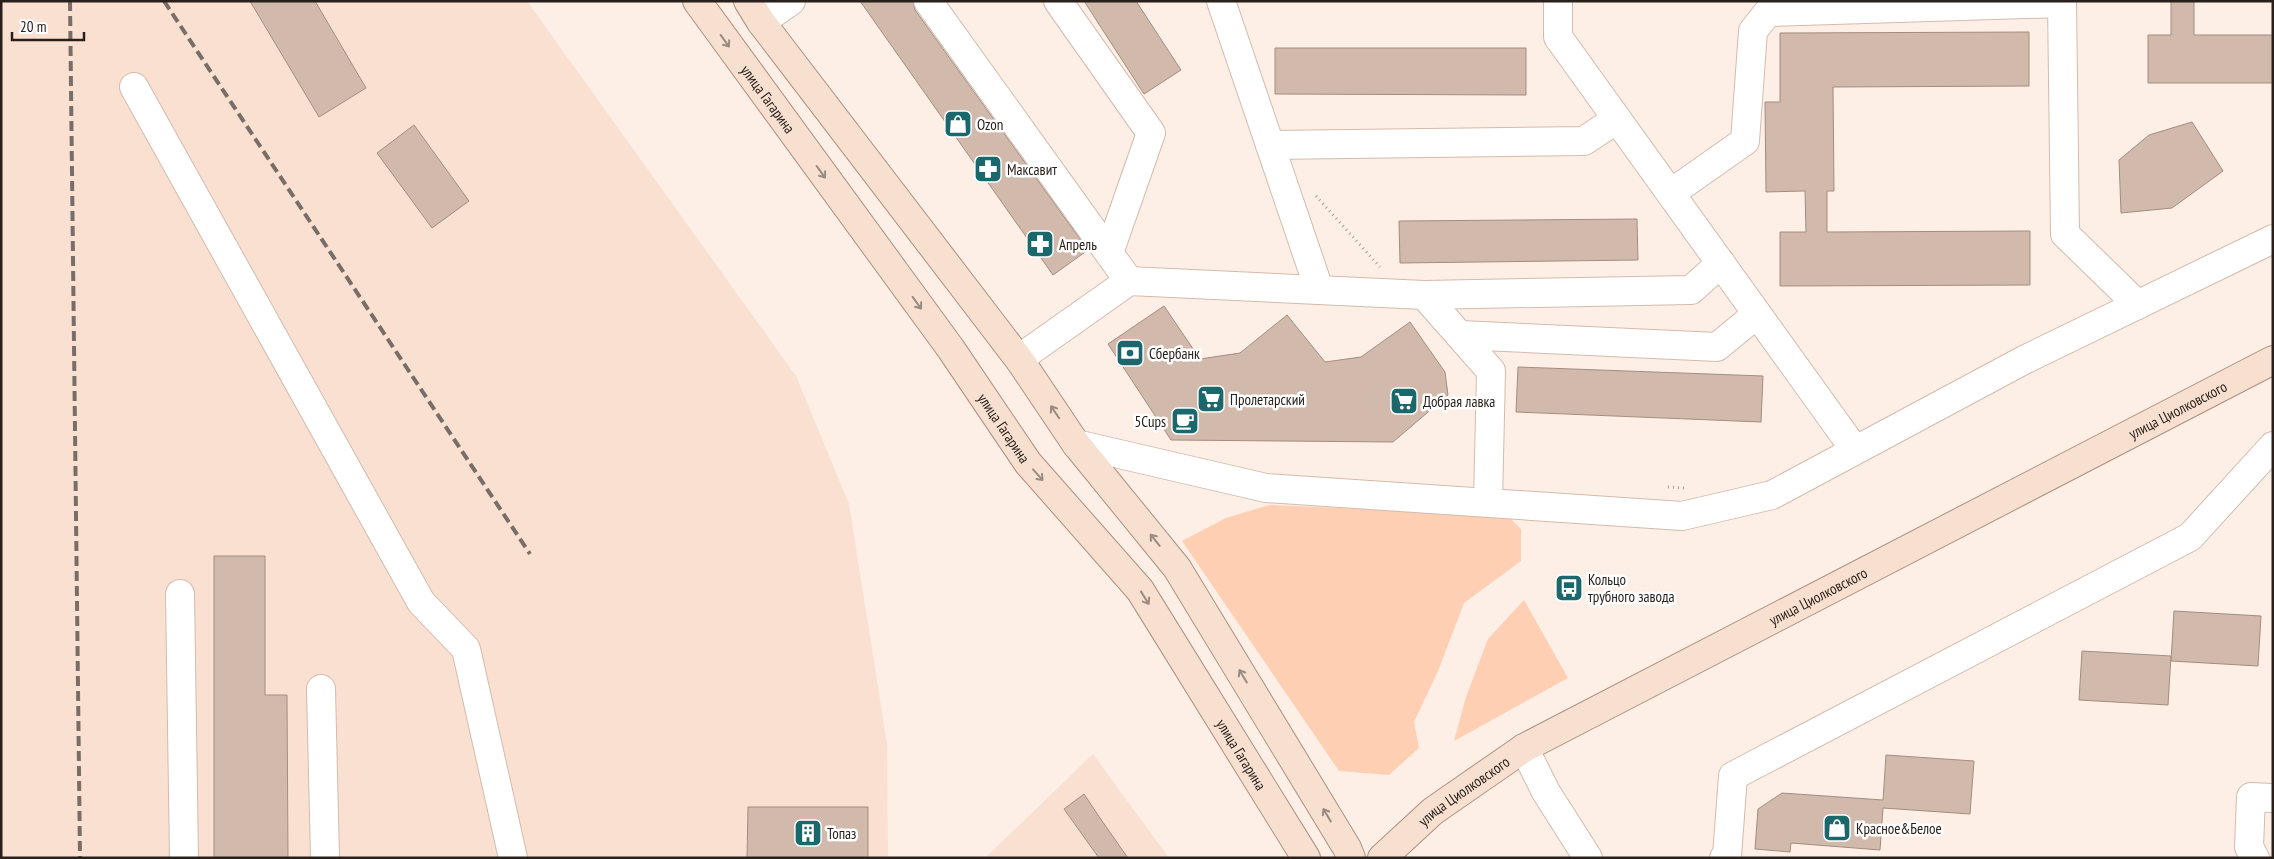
<svg xmlns="http://www.w3.org/2000/svg" width="2274" height="859" font-family="'PT Sans Narrow',sans-serif">
	<style>
		.built { fill: #fae0d1 }
		.green { fill: #fecfb3 }
		.building { fill: #d1b9ab; stroke: #a48d80 }
		.lines { fill: none; stroke-linecap: round; stroke-linejoin: round }
		.minor-casing { stroke: #d3bbad; stroke-width: 30 }
		.major-casing { stroke: #ad8f7e; stroke-width: 30 }
		.path { stroke: #aa9d96; stroke-width: 3; stroke-dasharray: 1 4; stroke-linecap: butt }
		.minor { stroke: #fff; stroke-width: 28 }
		.major { stroke: #f8e0d1; stroke-width: 28 }
		.rail { stroke: #796e67; stroke-width: 4; stroke-dasharray: 10 5; stroke-linecap: butt }
		.oneway { stroke: #9b8a7f }
		.labels { text-anchor: middle; dominant-baseline: central; stroke-width: 5; stroke-linejoin: round; paint-order: stroke }
		.street-label { font-size: 15px; fill: #29201b; stroke: #fff }
		.poi-label { font-size: 15px; fill: #29201b; stroke: #fff; text-anchor: start }
	</style>
	<rect width="100%" height="100%" fill="#feefe6"/>
	<g class="built">
		<path d="M 1,1 L 527,1 L 796,376 L 849,504 L 887,744 L 888,858 L 1,858 Z"/>
		<path d="M 1093,754 L 1169,858 L 985,858 Z"/>
	</g>
	<g class="green">
		<path d="M 1269,505 L 1507,515 L 1521,529 L 1521,561 L 1464,603 L 1438,671 L 1414,722 L 1419,748 L 1389,775 L 1339,771 L 1182,541 L 1226,518 Z"/>
		<path d="M 1524,600 L 1568,678 L 1454,741 L 1466,697 L 1488,639 Z"/>
	</g>
	<g class="building">
		<path d="M 250,1 L 315,1 L 366,88 L 319,117 Z"/>
		<path d="M 860,1 L 913,1 L 915,10 L 1088,250 L 1053,275 Z"/>
		<path d="M 1084,1 L 1136,1 L 1181,70 L 1144,94 Z"/>
		<path d="M 2171,1 L 2194,1 L 2194,35 L 2273,35 L 2273,83 L 2148,83 L 2148,35 L 2171,35 Z"/>
		<path d="M 2029,32 L 2029,86 L 1833,87 L 1834,191 L 1827,191 L 1827,232 L 2030,231 L 2030,285 L 1780,286 L 1780,232 L 1806,232 L 1805,191 L 1766,192 L 1765,102 L 1780,102 L 1780,33 Z"/>
		<path d="M 1275,48 L 1526,48 L 1526,95 L 1275,94 Z"/>
		<path d="M 2192,122 L 2223,171 L 2172,208 L 2121,213 L 2119,160 L 2149,135 Z"/>
		<path d="M 414,125 L 469,201 L 432,228 L 377,153 Z"/>
		<path d="M 1637,219 L 1638,260 L 1400,263 L 1399,221 Z"/>
		<path d="M 1164,306 L 1200,359 L 1240,353 L 1287,315 L 1325,362 L 1361,357 L 1410,322 L 1445,372 L 1448,395 L 1393,442 L 1171,440 L 1108,344 Z"/>
		<path d="M 1518,367 L 1763,376 L 1761,422 L 1516,412 Z"/>
		<path d="M 214,556 L 265,556 L 265,695 L 287,695 L 288,858 L 214,858 Z"/>
		<path d="M 2174,611 L 2261,616 L 2258,666 L 2171,661 Z"/>
		<path d="M 2082,651 L 2171,656 L 2168,705 L 2079,700 Z"/>
		<path d="M 1886,755 L 1974,761 L 1970,814 L 1883,808 L 1880,850 L 1791,843 L 1790,852 L 1755,849 L 1758,809 L 1782,793 L 1883,800 Z"/>
		<path d="M 1084,794 L 1102,821 L 1128,858 L 1099,858 L 1064,809 Z"/>
		<path d="M 748,807 L 868,807 L 868,858 L 747,858 Z"/>
	</g>
	<g class="lines">
		<defs>
			<g id="minor">
				<path d="M 928,1 L 1129,281"/>
				<path d="M 1058,1 L 1151,133 L 1109,253"/>
				<path d="M 1221,1 L 1319,289"/>
				<path d="M 1558,1 L 1558,37 L 1855,450"/>
				<path d="M 2062,1 L 2065,234 L 2138,305"/>
				<path d="M 761,22 L 791,1"/>
				<path d="M 134,87 L 421,602 L 466,649 L 513,858"/>
				<path d="M 1270,145 L 1584,141 L 1617,119"/>
				<path d="M 1671,193 L 1745,141 L 1753,31 L 1768,12 L 2062,3"/>
				<path d="M 1424,295 L 1691,290 L 1721,263"/>
				<path d="M 1460,335 L 1717,347 L 1757,314"/>
				<path d="M 1021,362 L 1030,351 L 1129,281 L 1424,295 L 1491,371 L 1488,502"/>
				<path d="M 1076,444 L 1266,488 L 1682,516 L 1772,495 L 2024,360 L 2273,239"/>
				<path d="M 180,594 L 184,858"/>
				<path d="M 321,689 L 325,858"/>
				<path d="M 1524,748 L 1546,792 L 1588,858"/>
				<path d="M 1724,858 L 1727,856 L 1733,776 L 2190,537 L 2273,446"/>
				<path d="M 2255,858 L 2249,847 L 2251,797 L 2273,798"/>
			</g>
			<g id="major">
				<path id="s1" d="M 697,1 L 951,349 L 1028,463 L 1140,590 L 1306,858"/>
				<path d="M 748,1 L 761,22 L 1021,362 L 1076,444 L 1177,568 L 1347,848 L 1351,858"/>
				<path id="s2" d="M 1382,858 L 1433,811 L 1524,748 L 2273,360"/>
			</g>
		</defs>
		<use href="#minor" class="minor-casing"/>
		<use href="#major" class="major-casing"/>
		<g class="path">
			<path d="M 1316,196 L 1380,267"/>
			<path d="M 1668,487 L 1684,488"/>
		</g>
		<use href="#minor" class="minor"/>
		<use href="#major" class="major"/>
		<g class="rail">
			<path d="M 70,1 L 80,858"/>
			<path d="M 164,1 L 530,554"/>
		</g>
	</g>
	<defs><path id="oneway-shaft" d="M-6 0H5M1.5-3L5.5 0L1.5 3" fill="none" stroke-width="1.6" stroke-linecap="round" stroke-linejoin="round" transform="scale(1.25)"/></defs>
	<g class="oneway">
		<use href="#oneway-shaft" transform="translate(725 41) rotate(54)"/>
		<use href="#oneway-shaft" transform="translate(821 172) rotate(54)"/>
		<use href="#oneway-shaft" transform="translate(917 303) rotate(54)"/>
		<use href="#oneway-shaft" transform="translate(1055 412) rotate(-124)"/>
		<use href="#oneway-shaft" transform="translate(1038 475) rotate(48)"/>
		<use href="#oneway-shaft" transform="translate(1155 540) rotate(-129)"/>
		<use href="#oneway-shaft" transform="translate(1145 598) rotate(58)"/>
		<use href="#oneway-shaft" transform="translate(1243 676) rotate(-121)"/>
		<use href="#oneway-shaft" transform="translate(1327 815) rotate(-121)"/>
	</g>
	<defs>
		<symbol id="shop-square" viewBox="-11 -11 22 22"><rect x="-9" y="-9" width="18" height="18" rx="4" fill="#1a676c" stroke="#fff"/><path d="M-5-2.5h2.3a2.7 3.5 0 0 1 5.4 0H5L5.5 6h-11ZM-1.5-2.5h3a1.5 2.3 0 0 0-3 0Z" fill="#fff"/></symbol>
		<symbol id="pharmacy-square" viewBox="-11 -11 22 22"><rect x="-9" y="-9" width="18" height="18" rx="4" fill="#1a676c" stroke="#fff"/><path d="M-2-6h4v4h4v4h-4v4h-4v-4h-4v-4h4Z" fill="#fff"/></symbol>
		<symbol id="bank-square" viewBox="-11 -11 22 22"><rect x="-9" y="-9" width="18" height="18" rx="4" fill="#1a676c" stroke="#fff"/><path d="M-6-4H6V4H-6ZM0-2.3a2.3 2.3 0 1 0 0 4.6a2.3 2.3 0 1 0 0-4.6Z" fill="#fff"/></symbol>
		<symbol id="supermarket-square" viewBox="-11 -11 22 22"><rect x="-9" y="-9" width="18" height="18" rx="4" fill="#1a676c" stroke="#fff"/><path d="M-6-5.5h2.5l.6 2H6L4.5 2H-2.5L-4.4-4H-6ZM-1.5 3.2a1.3 1.3 0 1 0 .1 0ZM3 3.2a1.3 1.3 0 1 0 .1 0Z" fill="#fff"/></symbol>
		<symbol id="cafe-square" viewBox="-11 -11 22 22"><rect x="-9" y="-9" width="18" height="18" rx="4" fill="#1a676c" stroke="#fff"/><path d="M-5.5-4.5H6V0H3Q3 3.5 0 3.5H-2.5Q-5.5 3.5-5.5 0ZM3-3.2v2h1.7v-2ZM-6 4.5H4V6H-6Z" fill="#fff"/></symbol>
		<symbol id="bus-square" viewBox="-11 -11 22 22"><rect x="-9" y="-9" width="18" height="18" rx="4" fill="#1a676c" stroke="#fff"/><path d="M-5-6H5V4H4V6H2V4H-2V6H-4V4H-5ZM-3.5-4V0h7V-4ZM-3.5 1.2v1.5H-2V1.2ZM2 1.2v1.5H3.5V1.2Z" fill="#fff"/></symbol>
		<symbol id="building-square" viewBox="-11 -11 22 22"><rect x="-9" y="-9" width="18" height="18" rx="4" fill="#1a676c" stroke="#fff"/><path d="M-4-6H4V6H1V3H-1V6H-4ZM-2.5-4.3h1.7v1.8h-1.7ZM.8-4.3h1.7v1.8H.8ZM-2.5-1h1.7V.8h-1.7ZM.8-1h1.7V.8H.8Z" fill="#fff"/></symbol>
	</defs>
	<g fill-rule="evenodd">
		<use href="#shop-square" x="942" y="108" width="32" height="32"/>
		<use href="#pharmacy-square" x="972" y="153" width="32" height="32"/>
		<use href="#pharmacy-square" x="1024" y="228" width="32" height="32"/>
		<use href="#bank-square" x="1114" y="337" width="32" height="32"/>
		<use href="#supermarket-square" x="1195" y="383" width="32" height="32"/>
		<use href="#supermarket-square" x="1388" y="385" width="32" height="32"/>
		<use href="#cafe-square" x="1169" y="405" width="32" height="32"/>
		<use href="#bus-square" x="1553" y="572" width="32" height="32"/>
		<use href="#shop-square" x="1821" y="812" width="32" height="32"/>
		<use href="#building-square" x="792" y="817" width="32" height="32"/>
	</g>
	<g class="labels">
		<g class="street-label">
			<text stroke="none"><textPath href="#s1" startOffset="121">улица Гагарина</textPath></text>
			<text stroke="none"><textPath href="#s2" startOffset="916">улица Циолковского</textPath></text>
			<text stroke="none"><textPath href="#s1" startOffset="526">улица Гагарина</textPath></text>
			<text stroke="none"><textPath href="#s2" startOffset="511">улица Циолковского</textPath></text>
			<text stroke="none"><textPath href="#s1" startOffset="931">улица Гагарина</textPath></text>
			<text stroke="none"><textPath href="#s2" startOffset="106">улица Циолковского</textPath></text>
		</g>
		<g class="poi-label">
			<text x="977" y="124">Ozon</text>
			<text x="1007" y="169">Максавит</text>
			<text x="1059" y="244">Апрель</text>
			<text x="1149" y="353">Сбербанк</text>
			<text x="1230" y="399">Пролетарский</text>
			<text x="1423" y="401">Добрая лавка</text>
			<text x="1166" y="421" text-anchor="end">5Cups</text>
			<text x="1588" y="579">Кольцо<tspan x="1588" dy="17">трубного завода</tspan></text>
			<text x="1856" y="828">Красное&amp;Белое</text>
			<text x="827" y="833">Топаз</text>
		</g>
	</g>
	<rect width="2274" height="859" fill="none" stroke="#29201b" stroke-width="5"/>
	<path d="M12 32v8h72v-8" fill="none" stroke="#29201b" stroke-width="2.5"/>
	<text x="20" y="32" font-size="15" fill="#29201b" stroke="#ffffff" stroke-width="4" paint-order="stroke">20 m</text>
</svg>
